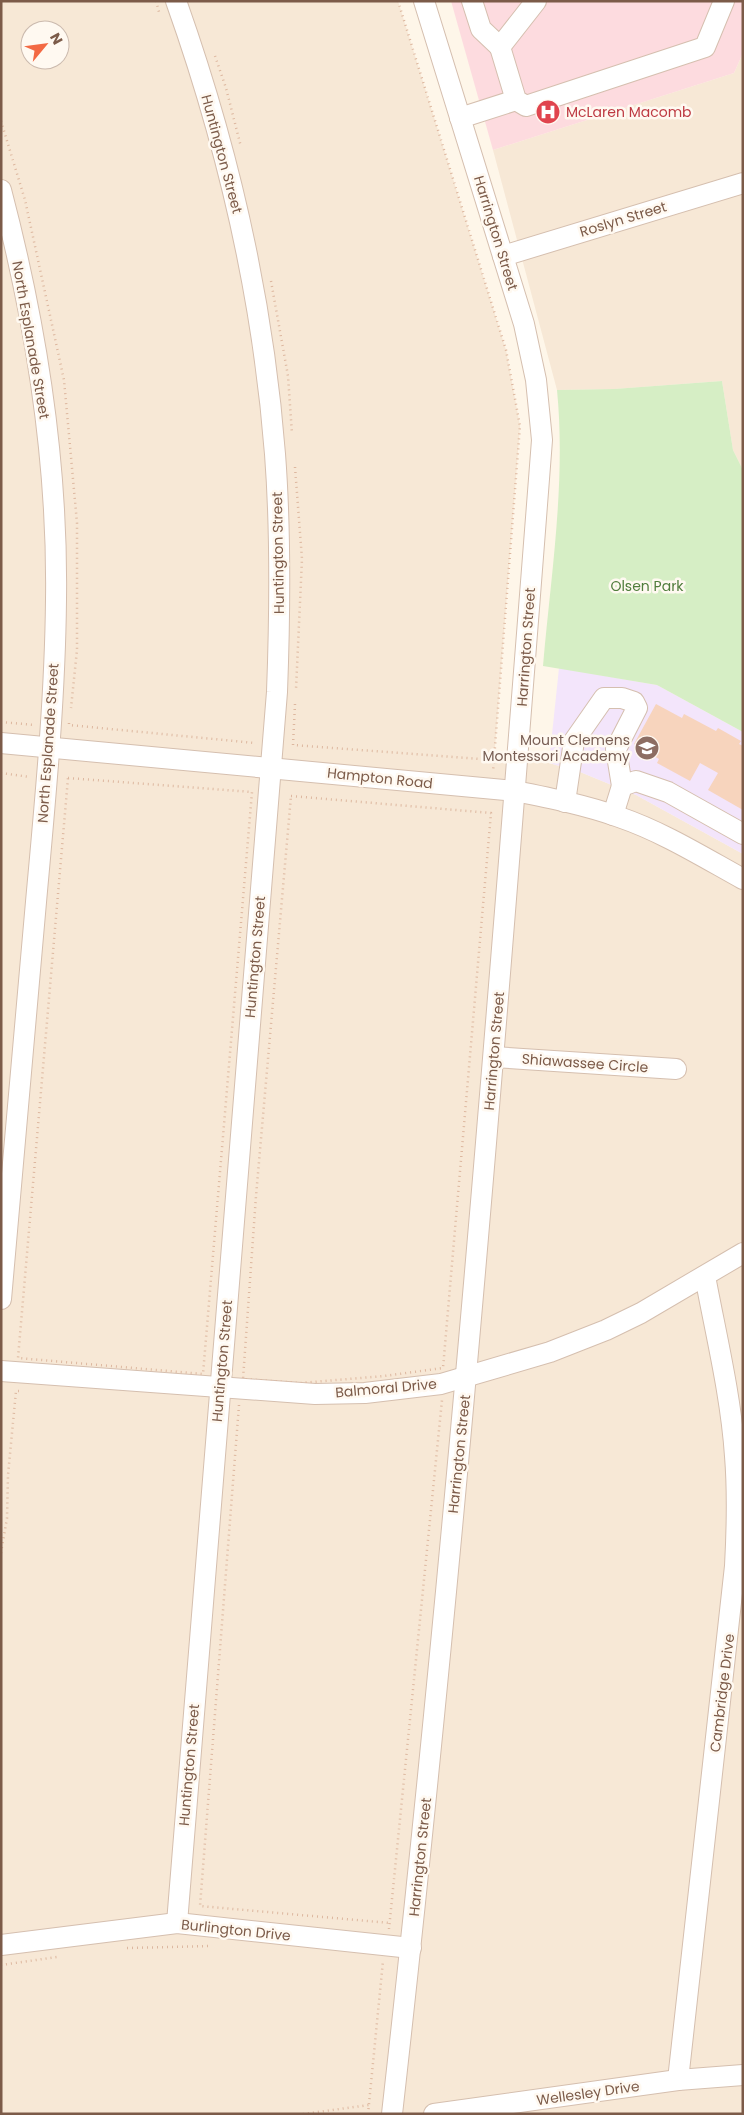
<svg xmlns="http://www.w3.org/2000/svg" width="744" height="2115" font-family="Poppins,sans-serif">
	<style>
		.residential { fill: #f7e8d6; fill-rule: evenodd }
		.education { fill: #f3e5fb }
		.medical { fill: #fddbdf }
		.green { fill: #d6eec5 }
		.building { fill: #f7d4bd }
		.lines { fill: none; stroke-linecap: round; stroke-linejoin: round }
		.minor-casing { stroke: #d5bfaf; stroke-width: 22 }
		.path { stroke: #ddb79f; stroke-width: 2.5; stroke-dasharray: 1 4; stroke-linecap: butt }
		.minor { stroke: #fff; stroke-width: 20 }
		.labels { text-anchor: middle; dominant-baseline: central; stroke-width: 5; stroke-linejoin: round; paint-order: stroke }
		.health-label { font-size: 14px; fill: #be3a42; stroke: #fff9f1; text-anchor: start }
		.street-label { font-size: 14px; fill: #7c5b49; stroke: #fff9f1 }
		.park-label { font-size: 14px; fill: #507d3c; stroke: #fff9f1 }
		.education-label { font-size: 14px; fill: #785e54; stroke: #fff9f1; text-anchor: end }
	</style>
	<rect width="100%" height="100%" fill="#fef6e9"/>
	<g class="residential">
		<path d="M 1,1 L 398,1 L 506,350 L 520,426 L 494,760 L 549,763 L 580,772 L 636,795 L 743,854 L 743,2114 L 1,2114 ZM 30,30 L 60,30 L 60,60 L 30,60 Z"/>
		<path d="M 743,53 L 743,470 L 733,450 L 722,381 L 614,389 L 557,390 L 493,150 L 734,73 Z"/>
	</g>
	<path class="education" d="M 559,668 L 657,685 L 743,732 L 743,854 L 636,795 L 580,772 L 549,763 Z"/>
	<path class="medical" d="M 451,1 L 743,1 L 743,53 L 734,73 L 493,150 Z"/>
	<path class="green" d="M 722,381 L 733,450 L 743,470 L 743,732 L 657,685 L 543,666 C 551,574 566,482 557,390 L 614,389 Z"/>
	<path class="building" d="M 656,704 L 682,718 L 684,714 L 716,731 L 718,728 L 741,741 L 739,744 L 743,746 L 743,810 L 708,790 L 718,773 L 700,763 L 690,781 L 657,763 L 659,759 L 634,744 Z"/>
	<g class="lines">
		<defs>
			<g id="minor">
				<path d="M 176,1 C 228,147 263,300 275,454 C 281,533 280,613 277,692 L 177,1923"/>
				<path d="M 472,1 L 481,29 L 500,47"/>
				<path d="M 536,1 L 500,47 L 516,100 L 526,106 L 705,47 L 724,1"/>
				<path d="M 460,118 L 516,100"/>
				<path d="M 1,190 C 36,323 58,462 56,600 C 55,701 45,802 36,902 C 24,1034 13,1167 1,1299"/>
				<path d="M 503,256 L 743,183"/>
				<path d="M 1,743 L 515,791 C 550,798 585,805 619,817 C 663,832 703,857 743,879"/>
				<path d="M 565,802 L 574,741 L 604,698 L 622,698 L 634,702 L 637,708 L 616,749 L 622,786"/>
				<path d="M 613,815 L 622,786 L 636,781 L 668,792 L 743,834"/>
				<path d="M 494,1057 L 676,1069"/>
				<path d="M 1,1371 L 315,1394 L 365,1393 L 441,1384 L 550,1352 L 606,1330 L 641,1313 L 743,1253"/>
				<path d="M 1,1945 L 177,1923 L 411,1948"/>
				<path d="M 678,2080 L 735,1566 C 737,1529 738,1493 735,1456 C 731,1396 716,1335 705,1276"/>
				<path d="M 392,2114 C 455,1557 499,999 542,440 L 536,380 L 524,324 L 424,1"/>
				<path d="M 434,2114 L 678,2080 L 743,2075"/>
			</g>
		</defs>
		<use href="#minor" class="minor-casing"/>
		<g class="path">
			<path d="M 156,1 L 159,12"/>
			<path d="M 398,1 L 506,350 L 520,426 L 493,772"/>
			<path d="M 215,56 L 226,88 L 241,147"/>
			<path d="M 1,121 L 25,200 L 64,380 L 77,523 L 77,650 L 71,708"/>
			<path d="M 271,281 L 288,376 L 292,434"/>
			<path d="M 295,467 L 302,559 L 296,689"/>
			<path d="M 295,704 L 293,745 L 494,760"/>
			<path d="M 1,722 L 35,725"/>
			<path d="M 69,723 L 69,725 L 255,743"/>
			<path d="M 1,773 L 30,777"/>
			<path d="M 68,778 L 252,792 L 203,1374 L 18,1358 Z"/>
			<path d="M 291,796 L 491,813 L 443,1368 L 384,1376 L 301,1383 L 243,1379 L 256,1196 Z"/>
			<path d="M 239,1405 L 200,1906 L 390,1923"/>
			<path d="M 1,1553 L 7,1518 L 8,1475 L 16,1391 L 19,1391"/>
			<path d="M 389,1929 L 442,1400"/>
			<path d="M 127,1948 L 211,1946"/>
			<path d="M 1,1965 L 57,1957"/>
			<path d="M 303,2114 L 369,2105"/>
			<path d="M 368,2114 L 383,1961"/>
		</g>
		<use href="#minor" class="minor"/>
	</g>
	<defs>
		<symbol id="hospital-disc" viewBox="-11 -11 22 22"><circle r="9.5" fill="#e0444e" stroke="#fff9f1"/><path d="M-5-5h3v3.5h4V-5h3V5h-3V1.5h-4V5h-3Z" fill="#fff"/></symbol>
		<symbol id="school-disc" viewBox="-11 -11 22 22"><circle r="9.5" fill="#8d6e63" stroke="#fff9f1"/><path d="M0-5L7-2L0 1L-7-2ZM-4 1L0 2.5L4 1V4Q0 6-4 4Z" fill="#fff"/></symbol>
	</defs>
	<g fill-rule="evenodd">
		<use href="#hospital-disc" x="534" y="98" width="28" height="28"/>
		<use href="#school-disc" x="633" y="734" width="28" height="28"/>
	</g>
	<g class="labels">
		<g class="health-label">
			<text x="566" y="112">McLaren Macomb</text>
		</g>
		<g class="street-label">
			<text transform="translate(222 154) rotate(75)">Huntington Street</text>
			<text transform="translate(623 219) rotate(-17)">Roslyn Street</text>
			<text transform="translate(496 233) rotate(73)">Harrington Street</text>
			<text transform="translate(31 340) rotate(80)">North Esplanade Street</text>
			<text transform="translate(278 553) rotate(-91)">Huntington Street</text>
			<text transform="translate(526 647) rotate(-86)">Harrington Street</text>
			<text transform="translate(48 743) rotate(-86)">North Esplanade Street</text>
			<text transform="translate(380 778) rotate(6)">Hampton Road</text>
			<text transform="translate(255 957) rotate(-85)">Huntington Street</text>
			<text transform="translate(494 1051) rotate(-85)">Harrington Street</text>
			<text transform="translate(585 1063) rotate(4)">Shiawassee Circle</text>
			<text transform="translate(222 1361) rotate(-85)">Huntington Street</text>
			<text transform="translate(386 1388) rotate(-5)">Balmoral Drive</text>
			<text transform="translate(459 1454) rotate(-84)">Harrington Street</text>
			<text transform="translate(722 1693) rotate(-83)">Cambridge Drive</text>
			<text transform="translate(189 1765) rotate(-85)">Huntington Street</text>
			<text transform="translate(420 1857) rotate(-84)">Harrington Street</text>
			<text transform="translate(236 1930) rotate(6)">Burlington Drive</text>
			<text transform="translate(588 2093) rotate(-8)">Wellesley Drive</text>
		</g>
		<g class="park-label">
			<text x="647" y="586">Olsen Park</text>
		</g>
		<g class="education-label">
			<text x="630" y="740">Mount Clemens<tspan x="630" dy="16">Montessori Academy</tspan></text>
		</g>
	</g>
	<rect width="744" height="2115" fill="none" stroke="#7c5b49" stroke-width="5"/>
	<g transform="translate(45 45) rotate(61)"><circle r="24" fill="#fff9f1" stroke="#cbbaae"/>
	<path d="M0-4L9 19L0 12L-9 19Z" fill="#f36943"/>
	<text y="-8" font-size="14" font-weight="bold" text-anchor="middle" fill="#7c5b49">N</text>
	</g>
</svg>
